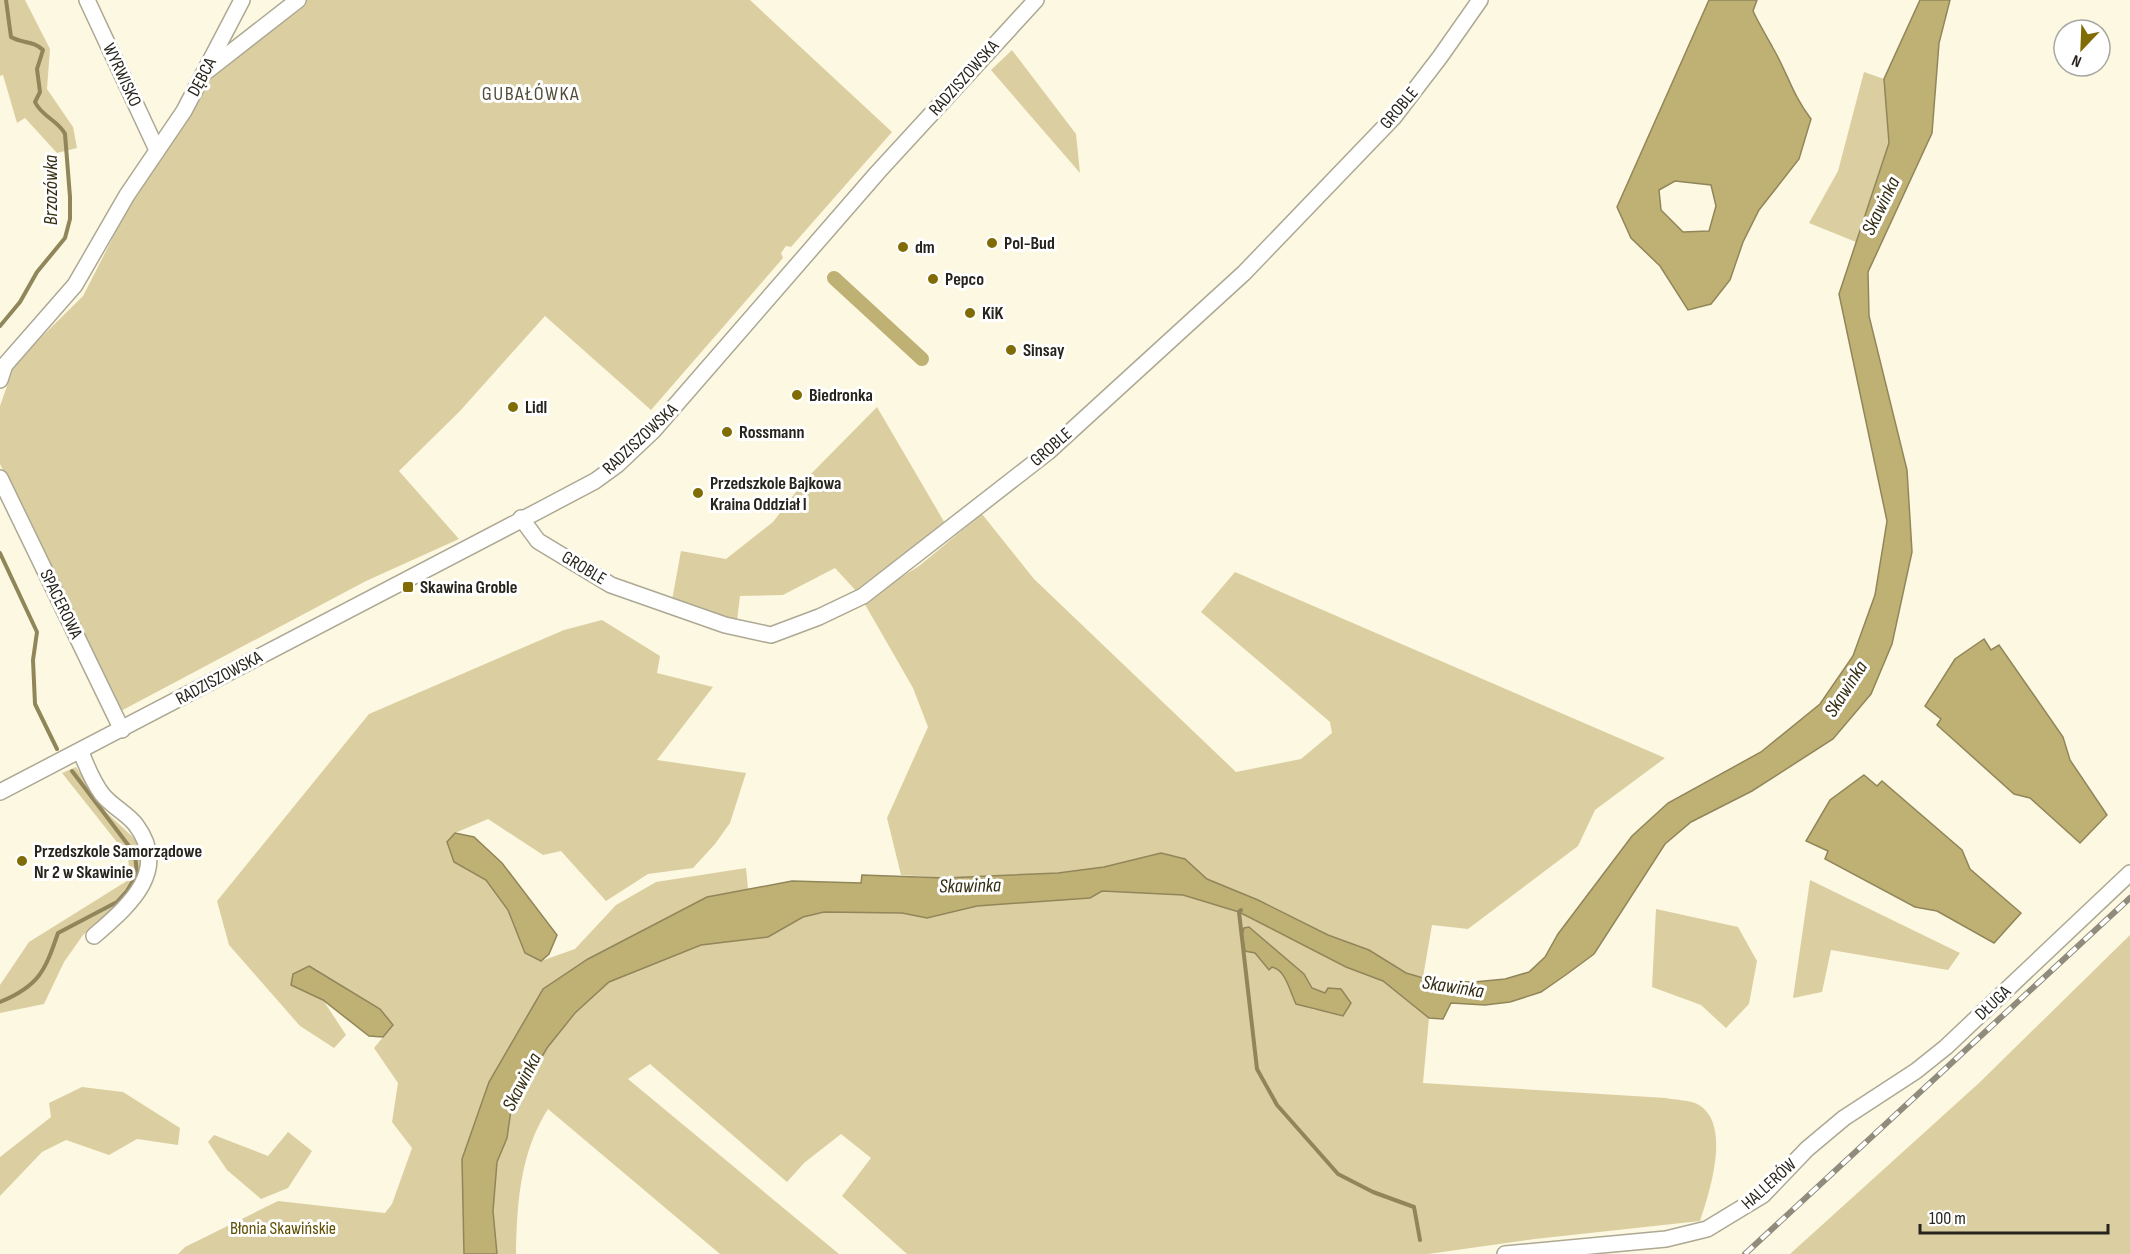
<svg xmlns="http://www.w3.org/2000/svg" width="2130" height="1254" font-family="'Sofia Sans Condensed',sans-serif">
	<style>
		.green { fill: #dbcfa2; fill-rule: evenodd }
		.water { fill: #bfb074; stroke: #91865a; stroke-width: 1.5; fill-rule: evenodd }
		.lines { fill: none; stroke-linecap: round; stroke-linejoin: round }
		.stream { stroke: #91865a; stroke-width: 4 }
		.canal { stroke: #bfb074; stroke-width: 14 }
		.minor-casing { stroke: #ada893; stroke-width: 18 }
		.minor { stroke: #fff; stroke-width: 15 }
		.rail-casing { stroke: #908c7d; stroke-width: 6 }
		.rail { stroke: #fff; stroke-width: 4; stroke-dasharray: 11; stroke-linecap: butt }
		.poi-dot { fill: #806b05; stroke: #fff; stroke-width: 2 }
		.labels { text-anchor: middle; dominant-baseline: central; stroke-width: 6; stroke-linejoin: round; paint-order: stroke }
		.street-label { font-size: 18px; fill: #26241c; stroke: #fff }
		.poi-label { font-size: 18px; font-weight: bold; fill: #26241c; stroke: #fff; text-anchor: start }
		.park-label { font-size: 18px; fill: #5f4f02; stroke: #fff }
		.neighbourhood-label { font-size: 20px; letter-spacing: 1.5px; fill: #534e3b; stroke: #fff }
		.water-label { font-size: 20px; font-style: italic; fill: #352e13; stroke: #fff }
	</style>
	<rect width="100%" height="100%" fill="#fdf8e1"/>
	<g class="green">
		<path d="M 0,0 L 25,0 L 50,49 L 47,89 L 73,127 L 77,148 L 57,153 L 25,118 L 17,123 L 3,75 L 0,76 Z"/>
		<path d="M 307,0 L 750,0 L 892,132 L 791,247 L 786,246 L 781,253 L 783,258 L 651,410 L 545,316 L 460,411 L 399,471 L 459,539 L 366,581 L 119,712 L 0,464 L 0,406 L 15,363 L 83,296 L 130,204 L 207,79 Z"/>
		<path d="M 1012,50 L 1076,134 L 1080,173 L 991,70 Z"/>
		<path d="M 1864,72 L 1884,79 L 1889,143 L 1856,242 L 1809,223 L 1838,171 Z"/>
		<path d="M 877,407 L 946,525 L 858,593 L 835,568 L 783,595 L 740,596 L 737,621 L 721,618 L 672,600 L 681,551 L 726,559 L 773,522 L 805,480 Z"/>
		<path d="M 982,514 L 1034,579 L 1236,772 L 1301,759 L 1332,733 L 1330,722 L 1201,612 L 1235,572 L 1665,758 L 1595,810 L 1578,846 L 1468,929 L 1432,925 L 1423,977 L 1406,973 L 1369,950 L 1328,935 L 1258,900 L 1206,879 L 1185,859 L 1161,853 L 1104,867 L 1058,873 L 945,878 L 901,875 L 887,818 L 928,727 L 913,688 L 863,601 L 919,566 Z"/>
		<path d="M 602,620 L 660,656 L 657,673 L 713,687 L 657,760 L 746,773 L 730,823 L 715,844 L 693,868 L 648,874 L 606,901 L 561,851 L 543,855 L 488,819 L 455,833 L 447,842 L 454,862 L 486,880 L 508,910 L 525,953 L 541,961 L 575,949 L 616,905 L 656,882 L 746,868 L 748,889 L 707,897 L 543,989 L 489,1082 L 463,1158 L 464,1254 L 178,1254 L 185,1247 L 278,1201 L 385,1213 L 392,1204 L 412,1148 L 392,1122 L 398,1083 L 374,1048 L 393,1025 L 291,985 L 323,1000 L 346,1035 L 334,1048 L 300,1026 L 229,945 L 217,901 L 369,714 L 564,630 Z"/>
		<path d="M 76,767 L 106,812 L 137,841 L 145,864 L 140,888 L 83,935 L 64,962 L 44,1004 L 0,1013 L 0,985 L 29,942 L 130,879 L 128,856 L 62,773 Z"/>
		<path d="M 1810,880 L 1960,953 L 1948,970 L 1831,950 L 1822,992 L 1793,998 Z"/>
		<path d="M 1102,891 L 1183,895 L 1239,912 L 1346,967 L 1383,981 L 1429,1018 L 1423,1083 L 1666,1098 C 1675,1100 1691,1100 1699,1105 C 1732,1125 1709,1194 1700,1221 L 1535,1239 L 1428,1254 L 907,1254 L 842,1196 L 871,1158 L 841,1134 L 804,1163 L 787,1182 L 650,1064 L 628,1079 L 839,1254 L 720,1254 L 548,1109 C 520,1153 517,1203 516,1254 L 497,1254 L 493,1211 L 497,1162 L 507,1138 L 511,1110 L 547,1048 L 575,1013 L 609,982 L 701,945 L 768,937 L 803,917 L 824,912 L 903,913 L 927,918 L 977,906 L 1090,898 ZM 1262,939 L 1304,974 L 1312,988 L 1325,993 L 1315,1010 L 1296,1004 C 1289,992 1287,970 1272,966 L 1269,970 L 1255,952 L 1250,951 Z"/>
		<path d="M 1656,909 L 1738,927 L 1757,961 L 1749,1004 L 1726,1028 L 1701,1005 L 1652,987 Z"/>
		<path d="M 2130,935 L 2130,1254 L 1790,1254 L 1979,1083 Z"/>
		<path d="M 82,1087 L 123,1092 L 180,1128 L 178,1145 L 137,1139 L 109,1155 L 66,1140 L 42,1152 L 0,1196 L 0,1157 L 51,1117 L 49,1103 Z"/>
		<path d="M 288,1132 L 312,1151 L 288,1188 L 261,1199 L 227,1170 L 208,1142 L 214,1135 L 268,1156 Z"/>
	</g>
	<g class="water">
		<path d="M 1709,0 L 1757,0 L 1753,11 C 1759,24 1766,35 1773,48 C 1788,74 1792,94 1811,119 L 1799,159 L 1759,210 L 1743,242 L 1730,280 L 1711,304 L 1688,310 L 1660,266 L 1631,238 L 1617,207 ZM 1675,181 L 1711,185 L 1716,206 L 1709,231 L 1683,232 L 1661,210 L 1659,190 Z"/>
		<path d="M 1920,0 L 1950,0 L 1939,43 L 1932,133 L 1868,272 L 1869,316 L 1907,470 L 1912,552 L 1892,644 L 1871,694 L 1833,739 L 1752,791 L 1691,822 L 1665,844 L 1594,954 L 1567,974 L 1541,992 L 1510,1002 L 1485,1005 L 1451,1003 L 1443,1019 L 1429,1018 L 1383,981 L 1346,967 L 1239,912 L 1183,895 L 1102,891 L 1090,898 L 977,906 L 927,918 L 902,913 L 824,912 L 803,917 L 768,937 L 701,945 L 609,982 L 575,1013 L 547,1048 L 511,1110 L 507,1138 L 497,1162 L 493,1211 L 497,1254 L 464,1254 L 462,1159 L 489,1082 L 543,989 L 588,959 L 707,897 L 792,881 L 861,883 L 862,875 L 945,878 L 1058,873 L 1104,867 L 1161,853 L 1185,859 L 1207,879 L 1258,900 L 1328,935 L 1369,950 L 1406,973 L 1434,981 L 1474,982 L 1505,979 L 1529,972 L 1545,957 L 1558,934 L 1632,836 L 1668,803 L 1761,752 L 1820,704 L 1853,656 L 1875,595 L 1887,521 L 1839,294 L 1889,143 L 1884,79 Z"/>
		<path d="M 1984,639 L 1991,650 L 1999,645 L 2063,737 L 2070,760 L 2107,815 L 2080,843 L 2030,798 L 2014,794 L 1937,725 L 1941,719 L 1925,706 L 1955,659 Z"/>
		<path d="M 1864,775 L 1877,786 L 1882,781 L 1962,850 L 1970,869 L 2021,913 L 1994,943 L 1937,911 L 1915,907 L 1825,859 L 1828,851 L 1806,841 L 1830,800 Z"/>
		<path d="M 455,833 L 474,837 L 502,863 L 557,935 L 549,954 L 541,961 L 525,953 L 508,910 L 486,880 L 454,862 L 447,842 Z"/>
		<path d="M 1249,927 L 1304,974 L 1312,988 L 1325,993 L 1328,988 L 1341,989 L 1351,1003 L 1343,1016 L 1296,1004 C 1290,992 1286,970 1272,967 L 1269,970 L 1255,953 L 1245,951 L 1242,935 L 1244,928 Z"/>
		<path d="M 309,966 L 380,1009 L 393,1025 L 383,1037 L 369,1036 L 323,1000 L 291,985 L 293,974 Z"/>
	</g>
	<g class="lines">
		<g class="stream">
			<path d="M 0,326 L 20,302 L 37,272 L 65,238 L 70,219 L 70,197 L 65,134 C 58,120 42,117 35,102 L 40,92 L 37,69 L 43,50 C 33,40 23,44 11,37 L 6,0"/>
			<path d="M 0,553 L 37,632 L 33,660 L 35,704 L 57,749"/>
			<path d="M 1241,910 L 1239,912 L 1257,1069 L 1277,1105 L 1338,1174 L 1373,1192 L 1414,1207 L 1420,1240"/>
			<path d="M 0,1002 C 39,986 45,971 58,933 L 117,902 L 127,891 L 137,874 L 135,854 L 72,771"/>
		</g>
		<path class="canal" d="M 834,278 L 922,359"/>
		<defs>
			<g id="minor">
				<path d="M 87,0 L 157,150"/>
				<path d="M 207,71 L 298,0"/>
				<path d="M 0,380 L 5,365 L 75,285 L 127,195 L 184,111 L 242,0"/>
				<path d="M 0,478 L 122,730"/>
				<path d="M 521,518 L 538,541 L 611,585 L 725,625 L 771,635 L 819,617 L 863,596 L 1048,452 L 1244,273 L 1394,117 L 1440,57 L 1480,0"/>
				<path d="M 81,752 C 86,765 93,782 102,794 C 111,806 127,813 136,825 C 171,872 127,907 94,936"/>
				<path d="M 0,792 L 544,508 L 595,481 L 617,465 L 653,431 L 878,172 L 1036,0"/>
				<path d="M 1505,1254 L 1666,1239 L 1707,1229 L 1763,1195 L 1807,1149 L 1844,1118 L 1916,1071 L 1946,1047 L 2130,873"/>
			</g>
		</defs>
		<use href="#minor" class="minor-casing"/>
		<use href="#minor" class="minor"/>
		<defs>
			<path id="rail" d="M 1745,1254 L 2130,898"/>
		</defs>
		<use href="#rail" class="rail-casing"/>
		<use href="#rail" class="rail"/>
	</g>
	<g class="poi-dot">
		<circle cx="992" cy="243" r="6"/>
		<circle cx="903" cy="247" r="6"/>
		<circle cx="933" cy="279" r="6"/>
		<circle cx="970" cy="313" r="6"/>
		<circle cx="1011" cy="350" r="6"/>
		<circle cx="797" cy="395" r="6"/>
		<circle cx="513" cy="407" r="6"/>
		<circle cx="727" cy="432" r="6"/>
		<circle cx="698" cy="493" r="6"/>
		<rect x="402" y="581" width="12" height="12" rx="3"/>
		<circle cx="22" cy="861" r="6"/>
	</g>
	<g class="labels">
		<g class="street-label">
			<text transform="translate(122 75) rotate(65)">WYRWISKO</text>
			<text transform="translate(202 77) rotate(-62)">DĘBCA</text>
			<text transform="translate(964 78) rotate(-48)">RADZISZOWSKA</text>
			<text transform="translate(1399 108) rotate(-50)">GROBLE</text>
			<text transform="translate(640 439) rotate(-43)">RADZISZOWSKA</text>
			<text transform="translate(1051 447) rotate(-41)">GROBLE</text>
			<text transform="translate(584 568) rotate(31)">GROBLE</text>
			<text transform="translate(61 604) rotate(64)">SPACEROWA</text>
			<text transform="translate(219 678) rotate(-28)">RADZISZOWSKA</text>
			<text transform="translate(1993 1003) rotate(-43)">DŁUGA</text>
			<text transform="translate(1769 1184) rotate(-42)">HALLERÓW</text>
		</g>
		<g class="poi-label">
			<text x="1004" y="243">Pol-Bud</text>
			<text x="915" y="247">dm</text>
			<text x="945" y="279">Pepco</text>
			<text x="982" y="313">KiK</text>
			<text x="1023" y="350">Sinsay</text>
			<text x="809" y="395">Biedronka</text>
			<text x="525" y="407">Lidl</text>
			<text x="739" y="432">Rossmann</text>
			<text x="710" y="483">Przedszkole Bajkowa<tspan x="710" dy="21">Kraina Oddział I</tspan></text>
			<text x="420" y="587">Skawina Groble</text>
			<text x="34" y="851">Przedszkole Samorządowe<tspan x="34" dy="21">Nr 2 w Skawinie</tspan></text>
		</g>
		<g class="park-label">
			<text x="283" y="1228">Błonia Skawińskie</text>
		</g>
		<g class="neighbourhood-label">
			<text x="531" y="94">GUBAŁÓWKA</text>
		</g>
		<g class="water-label">
			<text transform="translate(51 190) rotate(-90)">Brzozówka</text>
			<text transform="translate(1881 206) rotate(-64)">Skawinka</text>
			<text transform="translate(1846 689) rotate(-57)">Skawinka</text>
			<text transform="translate(970 886) rotate(-1)">Skawinka</text>
			<text transform="translate(1453 987) rotate(9)">Skawinka</text>
			<text transform="translate(522 1082) rotate(-63)">Skawinka</text>
		</g>
	</g>
	<g transform="translate(2082 48) rotate(203)"><circle r="28" fill="#ffffff" stroke="#a8a7a4" stroke-width="1.5"/>
	<path d="M0-4.5L10 22L0 15L-10 22Z" fill="#806b05"/>
	<text y="-9" font-size="16" font-weight="bold" text-anchor="middle" fill="#26241c">N</text>
	</g>
	<path d="M1920 1224v9h188v-9" fill="none" stroke="#26241c" stroke-width="3"/>
	<text x="1929" y="1224" font-size="18" fill="#26241c" stroke="#ffffff" stroke-width="4.5" paint-order="stroke">100 m</text>
</svg>
